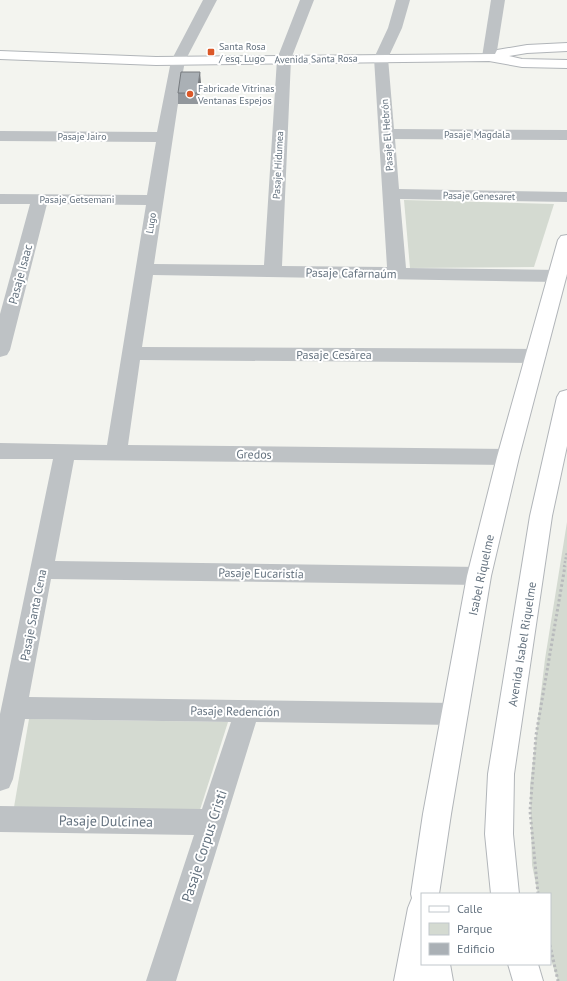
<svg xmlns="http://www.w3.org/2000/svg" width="567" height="981" font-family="'PT Sans',sans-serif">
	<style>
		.green { fill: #d4dad1 }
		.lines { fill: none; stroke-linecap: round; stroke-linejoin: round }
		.secondary-casing { stroke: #b1b5b9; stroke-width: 2 }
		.path-far1 { stroke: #b8babc; stroke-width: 2.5; stroke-dasharray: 2 2; stroke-linecap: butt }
		.path { stroke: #b8babc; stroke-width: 3; stroke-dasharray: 2.5 2.5; stroke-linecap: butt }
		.street { fill: #bec2c5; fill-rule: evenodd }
		.secondary { fill: #fff; fill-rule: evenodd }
		.wall { fill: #92979c }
		.shaded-wall { fill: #777b7f }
		.building { fill: #aab0b5; stroke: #777b7f }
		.poi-dot { fill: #db5828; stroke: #fff; stroke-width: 1.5 }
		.labels { text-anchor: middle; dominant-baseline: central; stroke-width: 4; stroke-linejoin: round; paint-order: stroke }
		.far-poi-label { font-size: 10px; fill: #64727f; stroke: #fff; text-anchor: start }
		.far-street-label { font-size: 10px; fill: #64727f; stroke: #fff }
		.street-label { font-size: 12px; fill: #64727f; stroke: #fff }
		.near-street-label { font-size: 14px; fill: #64727f; stroke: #fff }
	</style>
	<rect width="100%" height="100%" fill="#f3f4ef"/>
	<g class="green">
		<path d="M 404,200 L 554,204 L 534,267 L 410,268 Z"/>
		<path d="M 567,522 L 567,981 L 558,981 L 550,957 L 550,894 L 538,894 L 532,865 L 530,786 L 545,659 Z"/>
		<path d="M 29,719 L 228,722 L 198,816 L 13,813 Z"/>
	</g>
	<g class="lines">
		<defs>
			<g id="secondary">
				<path d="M 567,43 L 567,51 L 527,53 L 509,56 L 522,59 L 567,60 L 567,68 L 522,67 L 489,61 L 156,65 L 0,59 L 0,51 L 156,57 L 495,54 L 497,50 L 527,45 Z"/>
				<path d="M 567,235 L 567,274 L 519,457 L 491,576 L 451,814 L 439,894 L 422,894 L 422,964 L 450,964 L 453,981 L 394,981 L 408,908 L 412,898 L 411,894 L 423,814 L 467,576 L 497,457 L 558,240 L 561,236 Z"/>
				<path d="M 567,390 L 567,446 L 552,516 L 514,774 L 513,834 L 519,894 L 491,894 L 485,834 L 488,774 L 530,516 L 557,397 L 560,392 Z"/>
				<path d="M 508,964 L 538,964 L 543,981 L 513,981 Z"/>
			</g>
		</defs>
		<use href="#secondary" class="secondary-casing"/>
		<path class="path-far1" d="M 564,567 L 567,552"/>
		<g class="path">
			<path d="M 538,894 L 530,811 L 536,735 L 565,566"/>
			<path d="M 550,945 L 558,981"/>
		</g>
		<g class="street">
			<path d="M 203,0 L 217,0 L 185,61 L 182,77 L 154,264 L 264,265 L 277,59 L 300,0 L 314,0 L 291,59 L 282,266 L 387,267 L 374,58 L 388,28 L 396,0 L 410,0 L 402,28 L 388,58 L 394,129 L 567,130 L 567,140 L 395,139 L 399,189 L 567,192 L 567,202 L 400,199 L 406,268 L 558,270 L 565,272 L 567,276 L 565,280 L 558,282 L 153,275 L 142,347 L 536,349 L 543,351 L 546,356 L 543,361 L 536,363 L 140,360 L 128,445 L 508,449 L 516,452 L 519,457 L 516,462 L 508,465 L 74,460 L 55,561 L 479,567 L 487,569 L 491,576 L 487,583 L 479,585 L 51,579 L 29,697 L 455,703 L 464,706 L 468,714 L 464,722 L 455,725 L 256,722 L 176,981 L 146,981 L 194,835 L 0,832 L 0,806 L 202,809 L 231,722 L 25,719 L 13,779 L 9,788 L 0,791 L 0,714 L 53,459 L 0,459 L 0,443 L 107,445 L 146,205 L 47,204 L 10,350 L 7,355 L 0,357 L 0,314 L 30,204 L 0,204 L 0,194 L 147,195 L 156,142 L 0,141 L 0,131 L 157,132 L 171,61 Z"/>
			<path d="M 491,0 L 505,0 L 496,57 L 494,60 L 489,61 L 484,60 L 482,57 Z"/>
		</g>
		<use href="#secondary" class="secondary"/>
	</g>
	<path class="wall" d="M 201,83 L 198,104 L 178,104 L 178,93 Z"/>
	<path class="shaded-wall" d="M 200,72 L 201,83 L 198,104 L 197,93 Z"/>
	<path class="building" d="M 181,72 L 200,72 L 197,93 L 178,93 Z"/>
	<g class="poi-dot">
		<rect x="207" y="48" width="8" height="8" rx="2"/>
		<circle cx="190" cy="94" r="4"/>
	</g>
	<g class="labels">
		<g class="far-poi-label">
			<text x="219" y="46">Santa Rosa<tspan x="219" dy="12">/ esq. Lugo</tspan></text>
			<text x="198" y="88">Fabricade Vitrinas<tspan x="198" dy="12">Ventanas Espejos</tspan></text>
		</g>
		<g class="far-street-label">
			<text transform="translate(316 59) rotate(-1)">Avenida Santa Rosa</text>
			<text x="477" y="134">Pasaje Magdala</text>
			<text transform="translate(387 135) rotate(-94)">Pasaje El Hebrón</text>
			<text x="82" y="136">Pasaje Jairo</text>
			<text transform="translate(278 165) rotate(-87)">Pasaje Hidumea</text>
			<text transform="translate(479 196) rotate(1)">Pasaje Genesaret</text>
			<text x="77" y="199">Pasaje Getsemani</text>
			<text transform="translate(151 223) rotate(-81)">Lugo</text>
		</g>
		<g class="street-label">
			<text transform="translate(351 273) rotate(1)">Pasaje Cafarnaúm</text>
			<text transform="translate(20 274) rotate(-75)">Pasaje Isaac</text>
			<text x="334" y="354">Pasaje Cesárea</text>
			<text transform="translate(254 454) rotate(1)">Gredos</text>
			<text transform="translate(261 573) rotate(1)">Pasaje Eucaristía</text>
			<text transform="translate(481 575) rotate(-78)">Isabel Riquelme</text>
			<text transform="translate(33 615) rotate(-79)">Pasaje Santa Cena</text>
			<text transform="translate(522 644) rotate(-81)">Avenida Isabel Riquelme</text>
			<text transform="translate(235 711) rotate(1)">Pasaje Redención</text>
		</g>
		<g class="near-street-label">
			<text transform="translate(106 821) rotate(1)">Pasaje Dulcinea</text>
			<text transform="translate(204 846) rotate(-72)">Pasaje Corpus Cristi</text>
		</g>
	</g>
	<rect x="421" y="893" width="130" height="72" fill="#ffffff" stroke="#c1c7cc"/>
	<rect x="429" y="906" width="20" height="6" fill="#ffffff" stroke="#c1c7cc"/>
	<text x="457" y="913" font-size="12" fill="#64727f">Calle</text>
	<rect x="429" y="923" width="20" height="12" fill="#d4dad1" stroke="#c1c7cc"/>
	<text x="457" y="933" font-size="12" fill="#64727f">Parque</text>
	<rect x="429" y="943" width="20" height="12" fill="#aab0b5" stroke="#c1c7cc"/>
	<text x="457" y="953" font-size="12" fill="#64727f">Edificio</text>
</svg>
